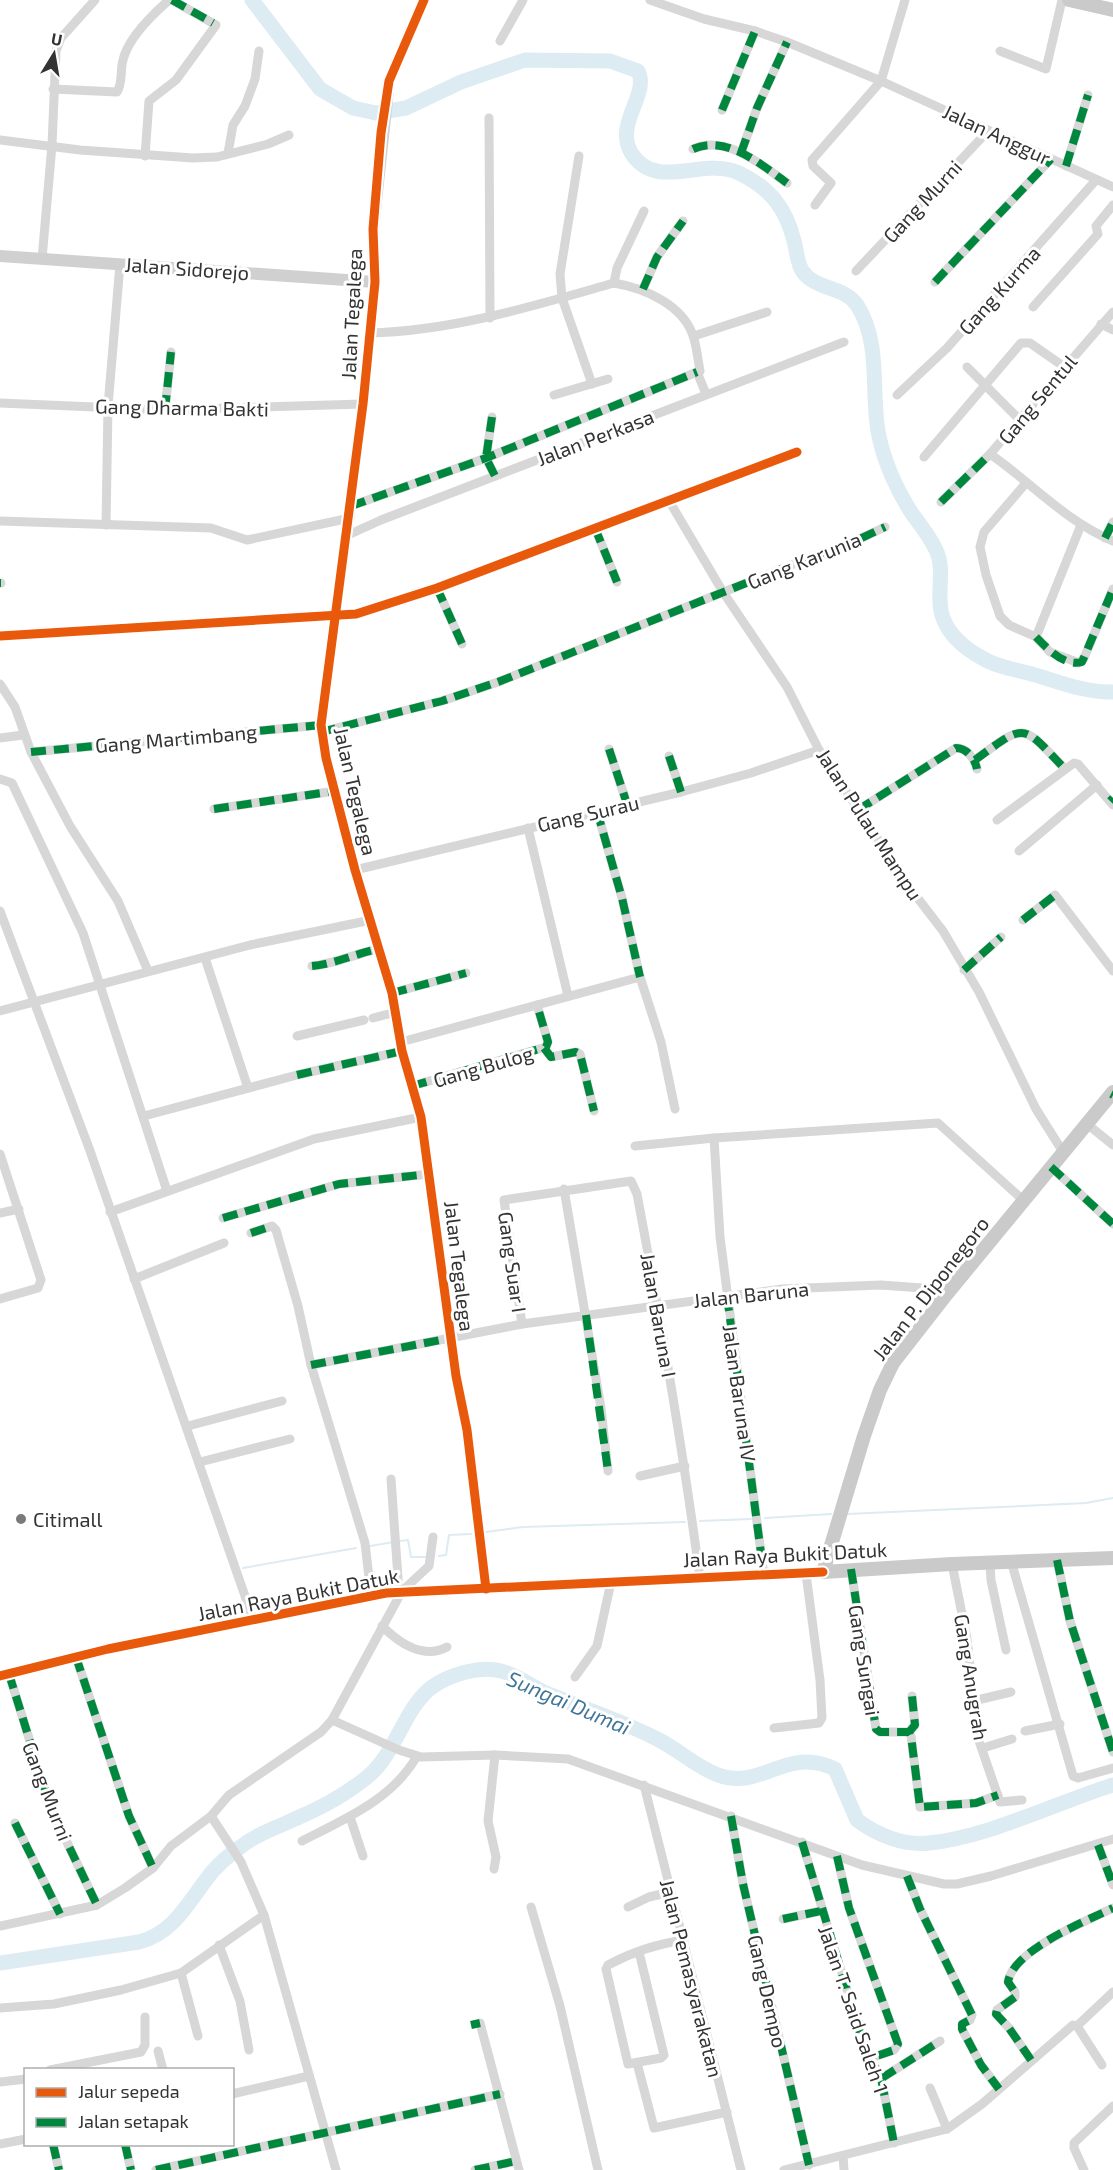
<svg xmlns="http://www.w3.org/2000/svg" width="1113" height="2170" font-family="'Exo 2',sans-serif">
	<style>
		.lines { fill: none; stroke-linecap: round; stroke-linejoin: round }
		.stream { stroke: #ddebf3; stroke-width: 2 }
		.river { stroke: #ddebf3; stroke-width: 15 }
		.street { stroke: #d7d7d7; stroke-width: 9 }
		.secondary { stroke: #d0d0d0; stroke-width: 12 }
		.primary { stroke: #cacaca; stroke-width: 14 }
		.quiet { stroke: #00873e; stroke-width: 8; stroke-dasharray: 15 8; stroke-linecap: butt }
		.cycleway-casing { stroke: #fff; stroke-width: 13 }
		.cycleway { stroke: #e8590c; stroke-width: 9 }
		.poi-dot { fill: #7a7a7a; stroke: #fff; stroke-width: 2 }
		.labels { text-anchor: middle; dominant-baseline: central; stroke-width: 6; stroke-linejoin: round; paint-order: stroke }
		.street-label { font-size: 20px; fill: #333; stroke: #fff }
		.poi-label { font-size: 20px; fill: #333; stroke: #fff; text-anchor: start }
		.water-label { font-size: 21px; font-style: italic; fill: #3f7597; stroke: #fff }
	</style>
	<rect width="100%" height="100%" fill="#fff"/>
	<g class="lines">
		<g class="stream">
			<path d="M 847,1514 L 1086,1503 L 1113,1498"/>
			<path d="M 765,1518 L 831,1514"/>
			<path d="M 700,1521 L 751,1519"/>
			<path d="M 486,1532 L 523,1527 L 685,1522"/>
			<path d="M 400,1541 L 408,1540 L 411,1557 L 425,1557"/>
			<path d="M 370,1546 L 394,1542"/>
			<path d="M 439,1556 L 446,1555 L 449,1535 L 471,1534"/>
			<path d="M 243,1568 L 356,1548"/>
		</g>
		<g class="river">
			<path d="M 252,0 L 320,89 L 353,108 L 376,113 L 406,108 L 461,82 L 525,60 L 610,61 L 638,71 C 650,95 613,124 632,154 C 657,192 704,156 739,173 C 770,188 786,208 794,241 C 797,251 797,264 803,272 C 816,290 844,286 857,305 C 881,342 871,390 878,431 C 883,460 897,491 913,515 C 922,527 930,537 936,550 C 946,570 935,597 943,618 C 950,637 967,650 984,659 C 997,667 1014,669 1028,673 C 1055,680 1084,693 1113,692"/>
			<path d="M 0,1963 L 139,1942 C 175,1933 190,1899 212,1872 C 220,1863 229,1855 239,1848 C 256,1834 276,1828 295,1819 C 321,1808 345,1795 366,1778 C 396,1755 403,1709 432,1687 C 449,1675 480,1665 501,1671 C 517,1675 531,1686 546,1693 C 584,1709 623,1721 659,1740 C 679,1750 696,1767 718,1775 C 762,1791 787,1745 835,1769 L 857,1820 C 877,1835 904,1846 929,1843 C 988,1837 1056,1803 1113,1785"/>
		</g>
		<g class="street">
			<path d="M 650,0 L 704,19 L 755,31 L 787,42 L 881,81 L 1113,187"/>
			<path d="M 500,41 L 523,0"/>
			<path d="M 1000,51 L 1046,69 L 1062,0"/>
			<path d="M 53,89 L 117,92 C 123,83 120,70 123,60 C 128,38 153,14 169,0"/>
			<path d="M 722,110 L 755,31"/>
			<path d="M 489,118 L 490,318"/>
			<path d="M 0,140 L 80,150 L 193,158 L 217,157 L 268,144 L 289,135"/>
			<path d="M 693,149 C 726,134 762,165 787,183"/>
			<path d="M 228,153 L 233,125 L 245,106 L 255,79 L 259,51"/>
			<path d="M 741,153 L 757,108 L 787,42"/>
			<path d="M 145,156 L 149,101 L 176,80 L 216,25 L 172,0"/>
			<path d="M 579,156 L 560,274 L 562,298 L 592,384"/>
			<path d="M 1066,166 L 1088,95"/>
			<path d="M 815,205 L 831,183 L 813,166 L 812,160 L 881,81 L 905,0"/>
			<path d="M 42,259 L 52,145 L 56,51 L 61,38 L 95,0"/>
			<path d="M 856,271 L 988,131"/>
			<path d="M 375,282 L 350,518 L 321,732 L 355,870 L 392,993 L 402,1051 L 421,1117 L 456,1376 L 467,1430 L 486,1589"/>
			<path d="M 935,282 L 1051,159"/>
			<path d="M 614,283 L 617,268 L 644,211"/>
			<path d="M 643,289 L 657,257 L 683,221"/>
			<path d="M 1033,307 L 1098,234 L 1096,226 L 1113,205"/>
			<path d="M 1113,312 L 990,454 C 1032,483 1065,521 1113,541"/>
			<path d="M 1101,324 L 1113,330"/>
			<path d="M 369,333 C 453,331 533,306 614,283 C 644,288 685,305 694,339 C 697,349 698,360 700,371 L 697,372 L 706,394"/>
			<path d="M 694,336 L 767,312"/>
			<path d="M 967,367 L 1019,419"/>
			<path d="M 554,395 L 608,379"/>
			<path d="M 897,395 L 947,348 L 1096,180"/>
			<path d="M 0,403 L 165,410 L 363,404"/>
			<path d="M 165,410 L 171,352"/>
			<path d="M 492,417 L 486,458 L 495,476"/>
			<path d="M 924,457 L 1021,343 L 1030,343 L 1063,366"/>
			<path d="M 1026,483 L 984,532 L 980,547 L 986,575 L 1000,616 L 1009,625 L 1036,637 L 1050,652 L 1079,663 L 1084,658 L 1113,589"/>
			<path d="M 668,499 L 723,592 L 787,687 L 819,750 L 913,892 L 943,931 L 979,992 L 1036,1109 L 1063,1152"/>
			<path d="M 941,502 L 990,454"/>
			<path d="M 351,506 L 486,458 L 697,372"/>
			<path d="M 0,521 L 211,528 L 247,540 L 350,518"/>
			<path d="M 106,525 L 108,406 L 120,264"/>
			<path d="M 595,528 L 617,582"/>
			<path d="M 348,535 L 381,520 L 844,342"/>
			<path d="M 1105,538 L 1113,522"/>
			<path d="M 0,583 L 1,583"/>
			<path d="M 437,588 L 462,644"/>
			<path d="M 0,636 L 356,614 L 437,588 L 797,452"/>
			<path d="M 1036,637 L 1081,525"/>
			<path d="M 0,684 L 15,707 L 31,752 L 70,826 L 118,901 L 148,971"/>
			<path d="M 321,732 L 442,701 L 498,682 L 814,556 L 836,550 L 885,527"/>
			<path d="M 0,738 L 23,735"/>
			<path d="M 609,749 L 627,804"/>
			<path d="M 31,752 L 321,725"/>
			<path d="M 669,756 L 681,792"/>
			<path d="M 975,760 C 1027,722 1021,723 1065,769"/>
			<path d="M 0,779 L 12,783 L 83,933 L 167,1191"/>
			<path d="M 214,809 L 335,791"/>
			<path d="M 858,810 L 956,748 C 967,748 975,759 977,769"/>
			<path d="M 597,811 L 622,898 L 640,977 L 661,1042 L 675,1109"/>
			<path d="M 997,820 L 1074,763 L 1078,764 L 1113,805"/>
			<path d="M 528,828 L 568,996"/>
			<path d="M 1019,851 L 1097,785"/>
			<path d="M 355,870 L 681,792 L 751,773 L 819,750"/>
			<path d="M 0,911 L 89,1148 L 253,1619"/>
			<path d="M 1023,920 L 1055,895 L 1113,971"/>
			<path d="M 205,958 L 248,1088"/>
			<path d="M 312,966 C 334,964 355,954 378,949"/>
			<path d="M 964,970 L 1001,937"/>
			<path d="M 392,993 L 466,973"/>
			<path d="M 0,1011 L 250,945 L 371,920"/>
			<path d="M 373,1018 L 396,1012"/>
			<path d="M 297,1036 L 364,1020"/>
			<path d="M 401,1042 L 640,977"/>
			<path d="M 544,1048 L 551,1057 L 576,1052 L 580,1054 L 594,1111"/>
			<path d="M 412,1086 L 546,1047 L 548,1042 L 537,1005"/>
			<path d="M 144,1116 L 297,1075 L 402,1051"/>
			<path d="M 1087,1124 L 1113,1145"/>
			<path d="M 714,1138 L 720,1237 L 764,1576"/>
			<path d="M 635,1146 L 714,1138 L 938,1123 L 1023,1200"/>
			<path d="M 0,1154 L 41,1280 L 38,1288 L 0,1299"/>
			<path d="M 1051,1167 L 1113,1224"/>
			<path d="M 564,1189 L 601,1408 L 608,1471"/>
			<path d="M 110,1212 L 314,1139 L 421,1117"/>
			<path d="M 0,1213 L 19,1209"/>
			<path d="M 223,1218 L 339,1184 L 429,1174"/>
			<path d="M 251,1233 L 272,1226 L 276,1230 L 298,1306 L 311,1365 L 365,1543 L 371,1595"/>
			<path d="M 134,1279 L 224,1243"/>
			<path d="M 522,1324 L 504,1200 L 631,1181 L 637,1194 C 661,1322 683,1449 700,1579"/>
			<path d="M 311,1365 L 522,1324 L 782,1289 L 881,1285 L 922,1288 L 946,1295"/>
			<path d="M 188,1426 L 282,1401"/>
			<path d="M 200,1462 L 290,1439"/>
			<path d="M 640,1476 L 685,1466"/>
			<path d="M 391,1479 L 399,1592"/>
			<path d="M 1057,1560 L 1070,1621 L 1113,1752"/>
			<path d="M 1011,1561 L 1073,1776 L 1078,1778 L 1113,1768"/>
			<path d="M 990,1562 L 991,1580 L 1006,1650"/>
			<path d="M 952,1564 L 967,1639 L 978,1738 L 1000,1802 L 1022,1800"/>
			<path d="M 851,1569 L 876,1729 L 880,1732 L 909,1732 L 911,1736 L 920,1807 L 976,1803 L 998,1795"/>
			<path d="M 382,1626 C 398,1642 423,1660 447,1647"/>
			<path d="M 76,1657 L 129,1816 L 153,1868"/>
			<path d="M 9,1674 L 51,1809 L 97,1905"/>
			<path d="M 0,1676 L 108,1649 L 386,1593 L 823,1572"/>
			<path d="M 575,1677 L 597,1646 L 611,1582"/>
			<path d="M 973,1701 L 1011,1692"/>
			<path d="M 332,1720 L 399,1750 L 421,1757 L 495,1755 L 568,1759 L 862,1865 L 944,1884 L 957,1884 L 991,1876 L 1113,1839"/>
			<path d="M 774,1728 L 819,1723 L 822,1718 L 820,1680 L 806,1574"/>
			<path d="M 1025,1731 L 1060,1724"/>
			<path d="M 909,1732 L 915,1725 L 912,1696"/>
			<path d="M 983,1748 L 1012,1739"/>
			<path d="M 644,1785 L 741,2170"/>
			<path d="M 211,1816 L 241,1862 L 264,1915 L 336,2170"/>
			<path d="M 731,1816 L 743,1884 L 809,2165"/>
			<path d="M 350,1817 L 363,1856"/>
			<path d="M 15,1823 L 60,1914"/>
			<path d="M 302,1841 C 345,1819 393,1799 417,1756"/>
			<path d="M 802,1842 L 868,2059 L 880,2073 L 894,2143"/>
			<path d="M 1098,1845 L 1113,1885"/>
			<path d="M 837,1856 L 849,1908 L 898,2044 L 894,2050 L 868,2059"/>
			<path d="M 494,1869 L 496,1857 L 488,1821 L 495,1755"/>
			<path d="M 907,1876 L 920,1909 L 972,2015 L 970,2020 L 962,2024 L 962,2029 L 981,2065 L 999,2089"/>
			<path d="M 531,1907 L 560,2006 L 598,2170"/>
			<path d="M 628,1907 L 649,1897 L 670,1892"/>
			<path d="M 783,1919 L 821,1911"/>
			<path d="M 0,1926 L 97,1905 L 125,1888 L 153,1868 L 171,1846 L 211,1816 L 229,1795 L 321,1732 L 332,1720 L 402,1591 L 429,1566 L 433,1537"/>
			<path d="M 219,1945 L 240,2001 L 249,2050"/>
			<path d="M 639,1952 L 664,2055 L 661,2058 L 628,2064 L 606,1969 L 608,1965 C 632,1952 656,1944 684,1940"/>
			<path d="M 181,1973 L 198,2036"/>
			<path d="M 0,2008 L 54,2004 L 121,1990 L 181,1973 L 264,1915"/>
			<path d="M 480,2023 L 519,2170"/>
			<path d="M 1077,2026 L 1102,2065"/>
			<path d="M 158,2051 L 163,2070"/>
			<path d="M 1031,2060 L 1009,2028 L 996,2014 L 997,2010 L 1015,1997 L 1015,1992 L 1008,1982 C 1013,1950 1086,1921 1113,1908"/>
			<path d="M 637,2063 L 654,2128 L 727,2112"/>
			<path d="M 50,2070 L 141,2052 L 145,2045 L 145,2017"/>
			<path d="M 882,2078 L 940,2041"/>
			<path d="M 0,2082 L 26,2079"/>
			<path d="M 930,2088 L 947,2129"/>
			<path d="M 232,2094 L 309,2076"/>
			<path d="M 0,2144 L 26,2139"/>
			<path d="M 53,2144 L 59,2170"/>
			<path d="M 125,2144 L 131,2170"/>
			<path d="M 843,2156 L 844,2170"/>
			<path d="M 156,2170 L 500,2094"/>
			<path d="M 475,2170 L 516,2161"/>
			<path d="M 784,2170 L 947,2129 L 982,2104 L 1073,2025 L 1077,2026 L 1113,1992"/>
			<path d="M 1084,2170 L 1074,2148 L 1074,2143 L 1113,2106"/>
		</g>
		<path class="secondary" d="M 0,256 L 375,282 L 373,229 L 389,81 L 424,0"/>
		<g class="primary">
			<path d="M 1069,0 L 1113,10"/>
			<path d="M 1113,1092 L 946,1295 L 893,1363 L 880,1390 L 864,1436 L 823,1572 L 952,1564 L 1113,1558"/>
		</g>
		<g class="quiet">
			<path d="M 172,0 L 213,23"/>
			<path d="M 722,110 L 755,31"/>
			<path d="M 693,149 C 726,134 762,165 787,183"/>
			<path d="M 741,153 L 757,108 L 787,42"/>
			<path d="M 1066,166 L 1088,95"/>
			<path d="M 935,282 L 1051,159"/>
			<path d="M 643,289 L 657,257 L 683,221"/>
			<path d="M 165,410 L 171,352"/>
			<path d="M 492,417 L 486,458 L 495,476"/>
			<path d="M 941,502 L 990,454"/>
			<path d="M 351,506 L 486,458 L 697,372"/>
			<path d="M 595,528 L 617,582"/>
			<path d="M 1105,538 L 1113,522"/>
			<path d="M 0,583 L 1,583"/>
			<path d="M 437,588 L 462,644"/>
			<path d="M 1036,637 C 1047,648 1064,667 1082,662 L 1113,589"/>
			<path d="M 321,732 L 442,701 L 498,682 L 814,556 L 836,550 L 885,527"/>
			<path d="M 609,749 L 627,804"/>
			<path d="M 31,752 L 321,725"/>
			<path d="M 669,756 L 681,792"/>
			<path d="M 975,760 C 1027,722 1021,723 1065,769"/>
			<path d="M 1110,801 L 1113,798"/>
			<path d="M 214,809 L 335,791"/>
			<path d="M 858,810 L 956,748 C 967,748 975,759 977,769"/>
			<path d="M 597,811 L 622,898 L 640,977"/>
			<path d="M 1023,920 L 1055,895"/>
			<path d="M 312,966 C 334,964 355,954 378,949"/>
			<path d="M 964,970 L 1001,937"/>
			<path d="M 392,993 L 466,973"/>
			<path d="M 544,1048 L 551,1057 L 576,1052 L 580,1054 L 594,1111"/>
			<path d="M 297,1075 L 402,1051"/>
			<path d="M 412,1086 L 546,1047 L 548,1042 L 537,1005"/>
			<path d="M 1111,1094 L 1113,1095"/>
			<path d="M 1051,1167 L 1113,1224"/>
			<path d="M 223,1218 L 339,1184 L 429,1174"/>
			<path d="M 251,1233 L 272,1226"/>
			<path d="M 727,1296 L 764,1576"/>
			<path d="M 586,1315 L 608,1471"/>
			<path d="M 311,1365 L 451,1338"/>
			<path d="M 1057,1560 L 1070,1621 L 1113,1752"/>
			<path d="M 851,1569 L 876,1729 L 880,1732 L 909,1732 L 911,1736 L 920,1807 L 976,1803 L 998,1795"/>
			<path d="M 76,1657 L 129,1816 L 153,1868"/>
			<path d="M 9,1674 L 51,1809 L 97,1905"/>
			<path d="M 909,1732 L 915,1725 L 912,1696"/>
			<path d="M 731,1816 L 743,1884 L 809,2165"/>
			<path d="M 15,1823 L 60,1914"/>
			<path d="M 802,1842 L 868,2059 L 880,2073 L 894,2143"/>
			<path d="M 1098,1845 L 1113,1885"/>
			<path d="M 837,1856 L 849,1908 L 898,2044 L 894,2050 L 868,2059"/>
			<path d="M 907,1876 L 920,1909 L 972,2015 L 970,2020 L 962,2024 L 962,2029 L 981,2065 L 999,2089"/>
			<path d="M 783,1919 L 821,1911"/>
			<path d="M 471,2025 L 480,2023"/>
			<path d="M 1031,2060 L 1009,2028 L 996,2014 L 997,2010 L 1015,1997 L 1015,1992 L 1008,1982 C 1013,1950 1086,1921 1113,1908"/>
			<path d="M 882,2078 L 940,2041"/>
			<path d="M 53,2144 L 59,2170"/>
			<path d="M 125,2144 L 131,2170"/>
			<path d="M 156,2170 L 500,2094"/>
			<path d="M 475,2170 L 516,2161"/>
		</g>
		<defs>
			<g id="cycleway">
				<path d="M 424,0 L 389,81 L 381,133 L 373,229 L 375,282 L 363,404 L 321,725 L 326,758 L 355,870 L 392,993 L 402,1051 L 421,1117 L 456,1376 L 467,1430 L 486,1589"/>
				<path d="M 0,636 L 356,614 L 437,588 L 797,452"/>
				<path d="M 0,1676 L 108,1649 L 386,1593 L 823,1572"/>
			</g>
		</defs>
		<use href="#cycleway" class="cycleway-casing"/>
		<use href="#cycleway" class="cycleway"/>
	</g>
	<circle class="poi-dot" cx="21" cy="1519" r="6"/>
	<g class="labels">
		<g class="street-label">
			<text transform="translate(997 134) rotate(25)">Jalan Anggur</text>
			<text transform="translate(922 201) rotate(-47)">Gang Murni</text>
			<text transform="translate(187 268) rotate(4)">Jalan Sidorejo</text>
			<text transform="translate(999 290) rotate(-48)">Gang Kurma</text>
			<text transform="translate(351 314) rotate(-87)">Jalan Tegalega</text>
			<text transform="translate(1037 399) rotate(-50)">Gang Sentul</text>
			<text transform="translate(182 407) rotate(1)">Gang Dharma Bakti</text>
			<text transform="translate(595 437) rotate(-21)">Jalan Perkasa</text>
			<text transform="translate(804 560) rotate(-22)">Gang Karunia</text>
			<text transform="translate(176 738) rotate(-5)">Gang Martimbang</text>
			<text transform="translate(356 791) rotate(77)">Jalan Tegalega</text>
			<text transform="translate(588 813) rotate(-13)">Gang Surau</text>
			<text transform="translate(870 824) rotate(57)">Jalan Pulau Mampu</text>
			<text transform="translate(483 1066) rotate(-16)">Gang Bulog</text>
			<text transform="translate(513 1262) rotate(82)">Gang Suar I</text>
			<text transform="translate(460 1266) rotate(83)">Jalan Tegalega</text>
			<text transform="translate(930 1288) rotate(-52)">Jalan P. Diponegoro</text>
			<text transform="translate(751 1294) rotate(-6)">Jalan Baruna</text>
			<text transform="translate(659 1315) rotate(80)">Jalan Baruna I</text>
			<text transform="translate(740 1393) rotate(82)">Jalan Baruna IV</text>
			<text transform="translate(785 1554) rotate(-3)">Jalan Raya Bukit Datuk</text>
			<text transform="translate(298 1594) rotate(-11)">Jalan Raya Bukit Datuk</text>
			<text transform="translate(865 1660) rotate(81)">Gang Sungai</text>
			<text transform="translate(972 1677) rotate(81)">Gang Anugrah</text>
			<text transform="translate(48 1791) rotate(69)">Gang Murni</text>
			<text transform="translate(692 1978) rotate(76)">Jalan Pemasyarakatan</text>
			<text transform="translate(768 1991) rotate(77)">Gang Dempo</text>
			<text transform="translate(854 2009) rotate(71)">Jalan T. Said Saleh 1</text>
		</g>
		<g class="poi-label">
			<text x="33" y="1519">Citimall</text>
		</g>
		<g class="water-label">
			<text transform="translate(569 1702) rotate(23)">Sungai Dumai</text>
		</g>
	</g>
	<rect x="24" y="2068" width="210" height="78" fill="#ffffff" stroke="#adadad" stroke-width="1.5"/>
	<rect x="36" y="2088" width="30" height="9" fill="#e8590c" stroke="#adadad" stroke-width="1.5"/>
	<text x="78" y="2098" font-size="18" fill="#333333">Jalur sepeda</text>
	<rect x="36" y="2118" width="30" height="9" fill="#00873e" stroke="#adadad" stroke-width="1.5"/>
	<text x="78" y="2128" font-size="18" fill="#333333">Jalan setapak</text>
	<g transform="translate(54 54) rotate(11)" stroke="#ffffff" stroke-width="4.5" paint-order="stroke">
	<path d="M0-4.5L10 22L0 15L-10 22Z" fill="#333333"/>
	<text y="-9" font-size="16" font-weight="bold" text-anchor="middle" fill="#333333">U</text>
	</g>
</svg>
